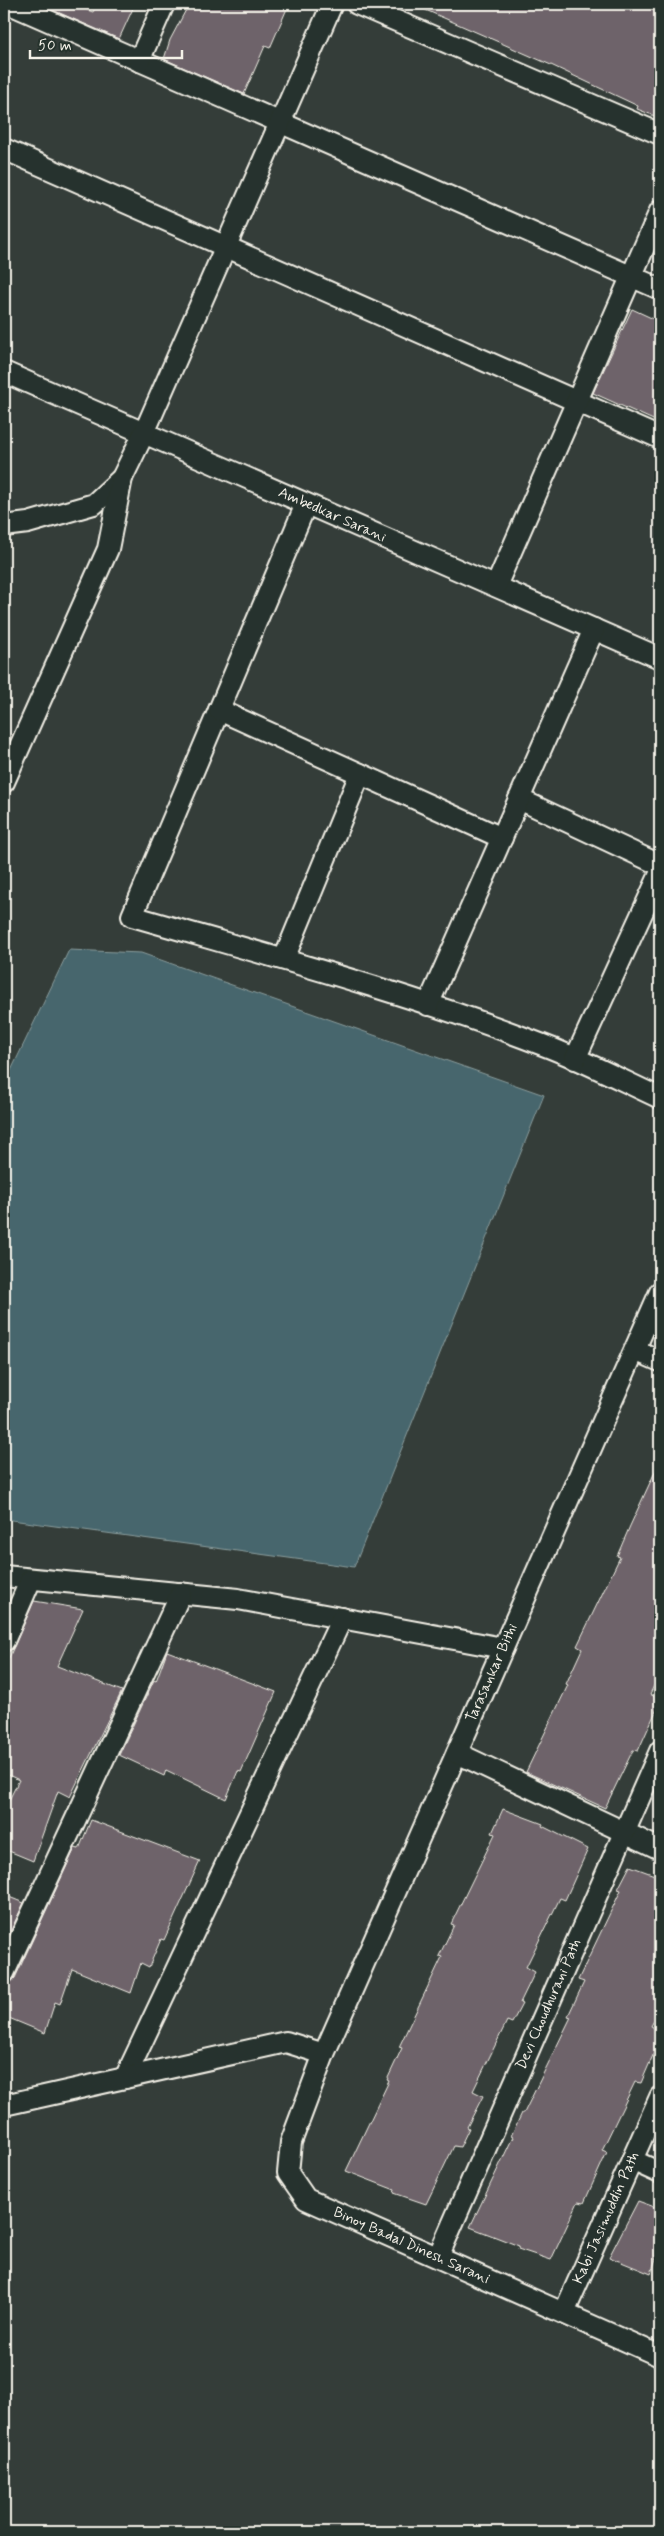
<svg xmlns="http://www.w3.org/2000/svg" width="664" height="2536" font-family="Mynerve,sans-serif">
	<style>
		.water { fill: #47666d; stroke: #8c9e9e }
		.building { fill: #6e646a; stroke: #f4f1e8 }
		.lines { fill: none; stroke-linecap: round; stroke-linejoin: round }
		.minor-casing { stroke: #f4f1e8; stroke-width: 24 }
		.minor { stroke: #26332d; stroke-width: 20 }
		.labels { text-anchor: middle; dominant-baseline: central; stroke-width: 4.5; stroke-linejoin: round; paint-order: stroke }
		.street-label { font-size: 15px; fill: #f4f1e8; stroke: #26332d }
	</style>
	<rect width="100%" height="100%" fill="#343d39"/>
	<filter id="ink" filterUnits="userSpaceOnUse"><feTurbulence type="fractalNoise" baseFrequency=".02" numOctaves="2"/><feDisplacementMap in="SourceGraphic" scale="10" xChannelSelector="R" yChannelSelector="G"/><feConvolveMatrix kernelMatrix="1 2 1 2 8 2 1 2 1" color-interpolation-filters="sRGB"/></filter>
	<g filter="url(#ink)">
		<path class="water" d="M 69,950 L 141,953 L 544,1095 L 354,1567 L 4,1519 L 4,1085 Z"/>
		<g class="building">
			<path d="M 39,4 L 71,4 L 93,12 L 97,4 L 135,4 L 119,39 Z"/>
			<path d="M 189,4 L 289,4 L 270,48 L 265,46 L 244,94 L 164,59 L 170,40 Z"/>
			<path d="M 412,4 L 651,4 L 660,8 L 660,118 L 637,109 L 638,106 L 551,65 Z"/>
			<path d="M 632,309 L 660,322 L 660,423 L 593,393 Z"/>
			<path d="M 660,1461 L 660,1673 L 650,1694 L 660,1700 L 660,1702 L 638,1751 L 633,1750 L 605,1808 L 526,1772 L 568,1685 L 566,1684 L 582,1649 L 577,1646 L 620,1557 L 617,1556 L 630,1526 Z"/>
			<path d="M 34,1601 L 83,1609 L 57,1666 L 122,1691 L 70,1797 L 58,1791 L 33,1861 L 4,1849 L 4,1810 L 19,1780 L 4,1773 L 4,1669 Z"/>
			<path d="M 167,1651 L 276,1692 L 241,1772 L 238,1771 L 226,1799 L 166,1770 L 164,1776 L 119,1755 L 154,1680 L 156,1681 Z"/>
			<path d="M 503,1809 L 543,1824 L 542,1826 L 588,1849 L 565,1900 L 560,1898 L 526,1967 L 535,1972 L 520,2003 L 522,2004 L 512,2023 L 507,2021 L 473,2091 L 483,2096 L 467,2127 L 469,2128 L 460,2147 L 454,2146 L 426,2204 L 394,2193 L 395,2190 L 346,2171 L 389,2081 L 387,2080 L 402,2048 L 399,2047 L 442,1957 L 439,1956 L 454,1925 L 451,1924 L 495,1834 L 492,1833 Z"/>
			<path d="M 91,1820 L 200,1861 L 164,1940 L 161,1939 L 149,1967 L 141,1963 L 131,1993 L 72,1969 L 60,2004 L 55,2002 L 45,2033 L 4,2016 L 4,1985 L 10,1983 L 15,1978 L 75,1848 L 79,1849 Z"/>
			<path d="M 630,1866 L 660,1877 L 660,2009 L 651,2026 L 660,2031 L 660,2039 L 641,2083 L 635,2082 L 602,2150 L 607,2152 L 584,2203 L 578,2202 L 551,2260 L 518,2249 L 519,2246 L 470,2227 L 513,2137 L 511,2136 L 522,2113 L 524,2113 L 571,2017 L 568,2016 L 584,1982 L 578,1980 L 621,1890 L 618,1889 Z"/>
			<path d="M 4,1895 L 24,1903 L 4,1945 Z"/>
			<path d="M 638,2201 L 660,2209 L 660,2245 L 651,2274 L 609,2257 Z"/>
		</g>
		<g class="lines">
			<defs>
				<g id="minor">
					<path d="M 10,4 L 660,289"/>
					<path d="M 357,4 L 660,134"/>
					<path d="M 139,61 L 164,4"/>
					<path d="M 4,149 L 660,438"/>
					<path id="s1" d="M 4,372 L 660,658"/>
					<path d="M 306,504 L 132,916 C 270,956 409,993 543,1045 C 583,1060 621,1080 660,1098"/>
					<path d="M 4,526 L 28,523 L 94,504 L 122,478 L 144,433 L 332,4"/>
					<path d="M 496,586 L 660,211"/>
					<path d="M 219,710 L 502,838"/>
					<path d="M 4,782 L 108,549 L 122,478"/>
					<path d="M 519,799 L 660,865"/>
					<path d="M 284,959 L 360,774"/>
					<path d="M 428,1005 L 594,629"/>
					<path d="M 575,1059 L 660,874"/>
					<path id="s2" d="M 660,1292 L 324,2054 L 291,2142 L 288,2173 L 306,2199 L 660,2356"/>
					<path d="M 635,1350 L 660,1361"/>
					<path d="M 4,1576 L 238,1599 L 503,1648"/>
					<path d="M 4,1641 L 31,1579"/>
					<path d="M 457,1753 L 660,1849"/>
					<path d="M 4,1973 L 181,1593"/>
					<path d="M 125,2078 L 342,1618"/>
					<path d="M 4,2105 L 286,2042 L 324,2054"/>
					<path d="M 632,2160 L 660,2173"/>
					<path id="s3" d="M 438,2257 L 660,1751"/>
					<path id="s4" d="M 564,2313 L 660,2097"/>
				</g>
			</defs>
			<use href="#minor" class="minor-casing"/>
			<use href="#minor" class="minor"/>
		</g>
	</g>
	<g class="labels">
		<g class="street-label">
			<text stroke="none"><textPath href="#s1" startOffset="358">Ambedkar Sarani</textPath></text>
			<text transform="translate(492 1673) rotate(-66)">Tarasankar Bithi</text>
			<text stroke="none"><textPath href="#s3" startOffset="276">Devi Choudhurani Path</textPath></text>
			<text stroke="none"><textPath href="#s4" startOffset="104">Kabi Jasimuddin Path</textPath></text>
			<text stroke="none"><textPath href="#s2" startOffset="1105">Binoy Badal Dinesh Sarani</textPath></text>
		</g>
	</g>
	<rect width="664" height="2536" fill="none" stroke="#26332d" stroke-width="20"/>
	<rect x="10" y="10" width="644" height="2516" fill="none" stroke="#f4f1e8" stroke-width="2" filter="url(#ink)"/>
	<path d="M30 50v8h152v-8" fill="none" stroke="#f4f1e8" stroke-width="2.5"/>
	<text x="38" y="50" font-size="15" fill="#f4f1e8" stroke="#26332d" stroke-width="4" paint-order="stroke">50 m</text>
</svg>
